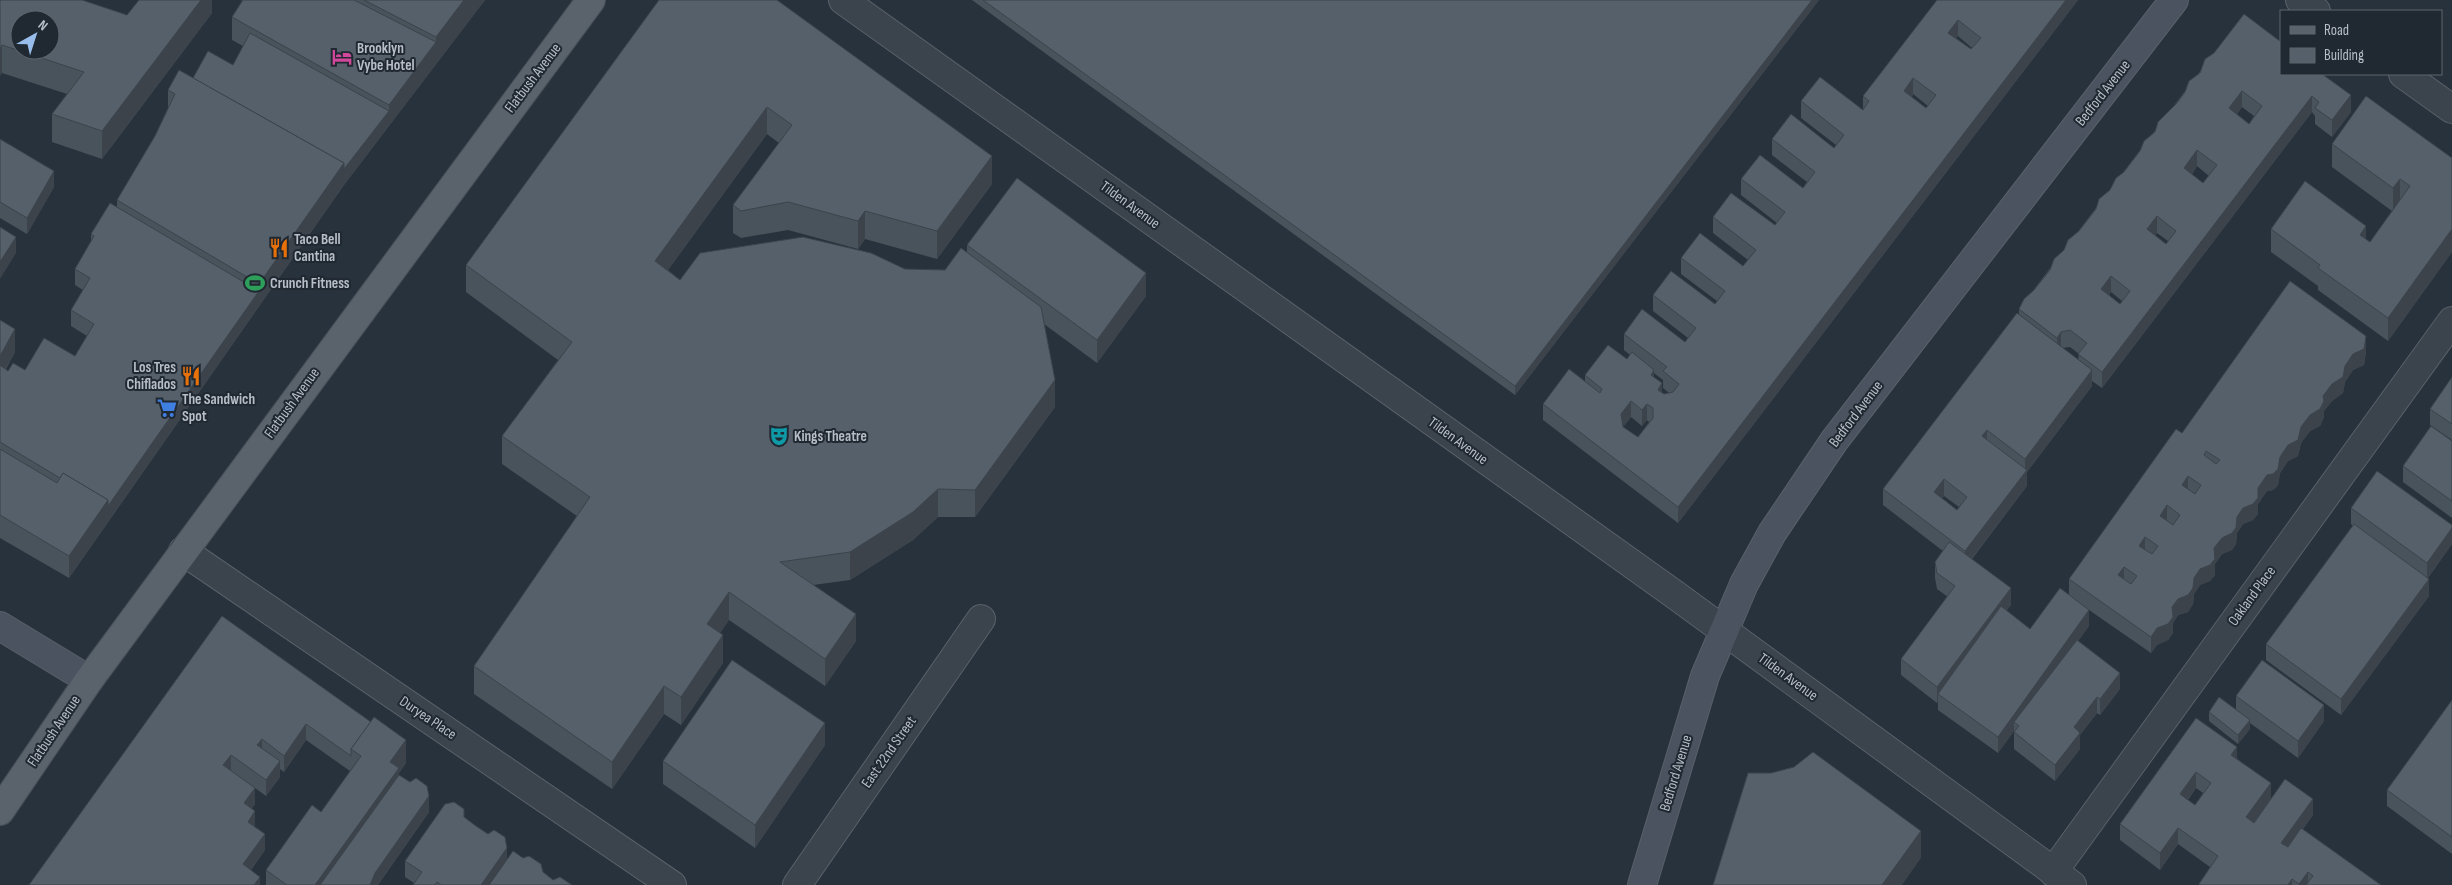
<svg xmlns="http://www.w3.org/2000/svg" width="2452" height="885" font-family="'Sofia Sans Condensed',sans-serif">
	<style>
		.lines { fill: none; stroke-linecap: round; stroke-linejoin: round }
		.street-casing { stroke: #59616a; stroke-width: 30 }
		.secondary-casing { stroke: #59616a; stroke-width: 30 }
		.primary-casing { stroke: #474f58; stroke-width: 30 }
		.street { stroke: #3b434c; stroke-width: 28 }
		.secondary { stroke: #4a535f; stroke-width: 28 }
		.primary { stroke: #5a626c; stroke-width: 28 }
		.wall { fill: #49535c; fill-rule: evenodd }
		.shaded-wall { fill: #3c434b }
		.building { fill: #55606b; stroke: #3c434b; fill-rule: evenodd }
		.labels { text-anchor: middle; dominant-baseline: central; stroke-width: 4; stroke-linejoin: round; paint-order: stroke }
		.poi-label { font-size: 15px; font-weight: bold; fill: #b7bec7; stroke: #202831; text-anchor: start }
		.street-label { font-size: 15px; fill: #b7bec7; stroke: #202831 }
	</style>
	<rect width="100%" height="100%" fill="#28323c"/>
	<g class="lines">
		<defs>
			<g id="street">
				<path d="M 843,0 L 1674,594 L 2072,885"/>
				<path d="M 2300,0 L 2316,11"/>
				<path d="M 2403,74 L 2452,109"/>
				<path d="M 183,551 L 672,885"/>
				<path d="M 2053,872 L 2452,321"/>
				<path d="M 797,885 L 981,619"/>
			</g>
			<g id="secondary">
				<path d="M 0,626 L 89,680"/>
				<path d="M 1642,885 L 1705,676 L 1744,584 L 1772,533 L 1834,441 L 2174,0"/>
			</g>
			<path id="primary" d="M 0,811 L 89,680 L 591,0"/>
		</defs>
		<use href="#street" class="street-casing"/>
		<use href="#secondary" class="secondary-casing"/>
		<use href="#primary" class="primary-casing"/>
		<use href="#street" class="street"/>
		<use href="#secondary" class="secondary"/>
		<use href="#primary" class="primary"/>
	</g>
	<g class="wall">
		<path d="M 0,0 L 127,15 L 212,0 L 212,13 L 102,159 L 52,142 L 52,114 L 67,94 L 2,73 Z"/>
		<path d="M 241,0 L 485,0 L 344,185 L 69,578 L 0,538 L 0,320 L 15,352 L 6,369 L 8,371 L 25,370 L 75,356 L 87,336 L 71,326 L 71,310 L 83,290 L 75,285 L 75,269 L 91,241 L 91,234 L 117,207 L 117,200 L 155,136 L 168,108 L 168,90 L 193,78 L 233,65 L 243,46 L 232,40 L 232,17 L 242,1 Z"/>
		<path d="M 659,0 L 992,184 L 937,259 L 865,239 L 858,249 L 788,230 L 741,238 L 733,233 L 733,205 L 779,143 L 767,134 L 668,270 L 680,280 L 905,269 L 945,270 L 967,253 L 967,245 L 1146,296 L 1097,363 L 1044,324 L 1055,407 L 975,517 L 938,517 L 913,540 L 850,580 L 813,585 L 856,641 L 825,686 L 729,620 L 720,633 L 723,663 L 681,725 L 664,714 L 612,789 L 474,694 L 474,666 L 577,516 L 502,464 L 502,436 L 558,360 L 466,292 L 466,265 Z"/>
		<path d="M 972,0 L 1819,0 L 1515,395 Z"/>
		<path d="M 1937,0 L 2078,0 L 1678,523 L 1543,420 L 1543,404 L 1585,381 L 1585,375 L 1627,359 L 1630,355 L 1624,350 L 1624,334 L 1685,342 L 1688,338 L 1653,311 L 1653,295 L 1715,304 L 1717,301 L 1681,274 L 1681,258 L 1743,266 L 1748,260 L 1713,233 L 1713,217 L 1775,225 L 1777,223 L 1741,195 L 1741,179 L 1803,188 L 1807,182 L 1772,155 L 1772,139 L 1834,148 L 1836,145 L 1801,118 L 1801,101 L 1863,110 L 1863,96 ZM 1958,36 L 1972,48 L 1971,49 L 1956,38 ZM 1913,94 L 1928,106 L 1926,108 L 1912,97 ZM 1654,373 L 1663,380 L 1663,388 L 1669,393 L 1664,394 L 1662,393 L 1654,378 ZM 1631,417 L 1642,426 L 1647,420 L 1649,422 L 1638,437 L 1623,427 Z"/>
		<path d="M 2214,53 L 2351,112 L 2332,137 L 2315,124 L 2315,116 L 2312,112 L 2102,388 L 2092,381 L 2092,386 L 2027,472 L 2027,486 L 1972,559 L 2011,605 L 2006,611 L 2030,629 L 2069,595 L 2069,579 L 2182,433 L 2366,352 L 2364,365 L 2353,370 L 2345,382 L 2343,393 L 2332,401 L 2324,411 L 2324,417 L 2320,426 L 2310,431 L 2301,443 L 2298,456 L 2288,461 L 2280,473 L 2278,485 L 2273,490 L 2267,491 L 2258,504 L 2258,514 L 2253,520 L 2243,524 L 2237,533 L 2236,544 L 2232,550 L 2222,554 L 2215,564 L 2215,575 L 2210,581 L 2200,585 L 2194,594 L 2193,604 L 2188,612 L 2178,615 L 2173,623 L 2173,633 L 2168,640 L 2157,645 L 2151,653 L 2089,610 L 2089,626 L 2078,641 L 2120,689 L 2100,715 L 2097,713 L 2080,735 L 2080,749 L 2055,781 L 2014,749 L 2014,731 L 1998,753 L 1938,710 L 1938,701 L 1937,703 L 1901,675 L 1901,659 L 1948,597 L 1937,589 L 1935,578 L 1935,562 L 1943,551 L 1883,505 L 1883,489 L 2019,315 L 2019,309 ZM 2242,107 L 2254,116 L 2249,124 L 2237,114 ZM 2197,166 L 2209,176 L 2203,183 L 2192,174 ZM 2157,233 L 2168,241 L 2166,244 L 2155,235 ZM 2111,292 L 2122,301 L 2120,304 L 2109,295 ZM 2070,347 L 2079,354 L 2078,360 L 2063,348 ZM 1944,496 L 1959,507 L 1957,510 L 1942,498 Z"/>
		<path d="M 0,139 L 54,187 L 27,234 L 0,218 Z"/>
		<path d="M 2332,144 L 2452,158 L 2452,252 L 2388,341 L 2318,290 L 2318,286 L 2271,252 L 2271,229 L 2366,240 L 2370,242 L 2392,211 L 2332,167 Z"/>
		<path d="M 2452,377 L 2452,440 L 2430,425 L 2430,409 Z"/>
		<path d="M 2452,441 L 2452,518 L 2403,482 L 2403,466 Z"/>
		<path d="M 2351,508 L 2452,525 L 2452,544 L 2428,578 L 2429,596 L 2341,715 L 2266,660 L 2266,644 L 2353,526 L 2351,524 Z"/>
		<path d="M 222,616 L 406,763 L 399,773 L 399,775 L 429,812 L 378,885 L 266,885 L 266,870 L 321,812 L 350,771 L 306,740 L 284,772 L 280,769 L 280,777 L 266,796 L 255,788 L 255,804 L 251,809 L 255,827 L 265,850 L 251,870 L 260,885 L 29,885 Z"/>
		<path d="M 2236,696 L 2324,721 L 2298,758 L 2250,723 L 2250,729 L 2238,744 L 2209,721 L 2209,712 L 2236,709 Z"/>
		<path d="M 2452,700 L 2452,854 L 2387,806 L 2387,790 Z"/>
		<path d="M 2196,718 L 2237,758 L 2271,799 L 2313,815 L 2303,829 L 2381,885 L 2199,885 L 2199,884 L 2210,867 L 2178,844 L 2160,870 L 2120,840 L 2120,824 ZM 2196,788 L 2203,793 L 2195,805 L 2188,800 Z"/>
		<path d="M 825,745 L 755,848 L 663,784 L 663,761 Z"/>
		<path d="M 464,817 L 507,859 L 543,872 L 553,880 L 572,885 L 413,885 L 414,883 L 405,877 L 405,861 Z"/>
	</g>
	<g class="shaded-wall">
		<path d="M 201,0 L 212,0 L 212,13 L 102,159 L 102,131 Z"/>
		<path d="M 464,0 L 485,0 L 344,185 L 108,522 L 108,506 L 259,291 L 259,284 L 344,163 L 389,111 L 389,105 L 436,42 L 436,37 Z"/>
		<path d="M 1812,0 L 1819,0 L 1515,395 L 1515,386 Z"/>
		<path d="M 2066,0 L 2078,0 L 1678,523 L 1678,507 Z"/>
		<path d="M 1958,20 L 1958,36 L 1948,49 L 1948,33 Z"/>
		<path d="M 2,45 L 2,73 L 0,76 L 0,49 Z"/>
		<path d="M 1913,78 L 1913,94 L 1904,107 L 1904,91 Z"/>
		<path d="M 2242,91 L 2242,107 L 2229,125 L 2229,108 Z"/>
		<path d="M 2351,95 L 2351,112 L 2332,137 L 2332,120 Z"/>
		<path d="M 2312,96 L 2312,112 L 2102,388 L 2102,372 Z"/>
		<path d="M 767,107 L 767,134 L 655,288 L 655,261 Z"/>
		<path d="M 2197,150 L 2197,166 L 2184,184 L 2184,168 Z"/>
		<path d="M 992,156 L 992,184 L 937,259 L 937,231 Z"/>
		<path d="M 54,171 L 54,187 L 27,234 L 27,218 Z"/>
		<path d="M 2400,179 L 2400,202 L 2393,211 L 2393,188 Z"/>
		<path d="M 865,211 L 865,239 L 858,249 L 858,221 Z"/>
		<path d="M 2157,216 L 2157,233 L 2147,246 L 2147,229 Z"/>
		<path d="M 2366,226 L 2366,248 L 2360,235 Z"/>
		<path d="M 2452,229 L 2452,252 L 2388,341 L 2388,318 Z"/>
		<path d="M 16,237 L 16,253 L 0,279 L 0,262 Z"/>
		<path d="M 1146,273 L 1146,296 L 1097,363 L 1097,340 Z"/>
		<path d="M 2111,276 L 2111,292 L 2101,305 L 2101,289 Z"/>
		<path d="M 15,329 L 15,352 L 0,378 L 0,356 Z"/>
		<path d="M 2061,332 L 2061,348 L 2057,354 L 2057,338 Z"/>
		<path d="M 2366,336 L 2366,352 L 2364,365 L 2353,370 L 2345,382 L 2343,393 L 2332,401 L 2324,411 L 2324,417 L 2320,426 L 2310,431 L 2301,443 L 2298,456 L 2288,461 L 2280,473 L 2278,485 L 2273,490 L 2267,491 L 2258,504 L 2258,514 L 2253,520 L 2243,524 L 2237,533 L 2236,544 L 2232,550 L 2222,554 L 2215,564 L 2215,575 L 2210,581 L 2200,585 L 2194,594 L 2193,604 L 2188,612 L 2178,615 L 2173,623 L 2173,633 L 2168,640 L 2157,645 L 2151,653 L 2151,637 Z"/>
		<path d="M 1654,370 L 1654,386 L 1651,375 Z"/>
		<path d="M 2092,370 L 2092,386 L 2027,472 L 2027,486 L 1965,567 L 1965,551 L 2025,473 L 2025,459 Z"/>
		<path d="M 1055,380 L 1055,407 L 975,517 L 975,490 Z"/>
		<path d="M 1662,383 L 1662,400 L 1658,390 Z"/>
		<path d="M 1631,401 L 1631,417 L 1621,430 L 1621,414 Z"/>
		<path d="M 1647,404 L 1647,420 L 1642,426 L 1642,410 Z"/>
		<path d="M 1987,430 L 1987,446 L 1982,436 Z"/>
		<path d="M 2188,476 L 2188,492 L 2182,485 Z"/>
		<path d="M 1944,479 L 1944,496 L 1934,509 L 1934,492 Z"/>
		<path d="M 938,489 L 938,517 L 913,540 L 850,580 L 850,552 Z"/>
		<path d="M 108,500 L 108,522 L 69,578 L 69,556 Z"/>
		<path d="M 2167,505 L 2167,522 L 2160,516 Z"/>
		<path d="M 2452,528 L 2452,544 L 2427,579 L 2427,563 Z"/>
		<path d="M 2145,537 L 2145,553 L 2139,546 Z"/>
		<path d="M 2124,567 L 2124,583 L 2118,575 Z"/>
		<path d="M 2429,579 L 2429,596 L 2341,715 L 2341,699 Z"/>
		<path d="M 2011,588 L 2011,605 L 1942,696 L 1938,694 L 1938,701 L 1937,703 L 1937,687 Z"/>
		<path d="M 729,592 L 729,620 L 707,651 L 707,624 Z"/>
		<path d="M 2089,610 L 2089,626 L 2018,725 L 2014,722 L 2014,731 L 1998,753 L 1998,737 Z"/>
		<path d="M 856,614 L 856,641 L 825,686 L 825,659 Z"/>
		<path d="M 723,635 L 723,663 L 681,725 L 681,697 Z"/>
		<path d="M 2120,673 L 2120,689 L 2100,715 L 2100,699 Z"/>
		<path d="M 664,686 L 664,714 L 612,789 L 612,762 Z"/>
		<path d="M 2097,697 L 2097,713 L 2080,735 L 2080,749 L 2055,781 L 2055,765 L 2074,727 Z"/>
		<path d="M 2324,705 L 2324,721 L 2298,758 L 2298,741 Z"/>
		<path d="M 2250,720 L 2250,729 L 2238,744 L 2238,735 Z"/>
		<path d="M 825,723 L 825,745 L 755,848 L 755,825 Z"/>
		<path d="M 306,724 L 306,740 L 284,772 L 284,756 Z"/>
		<path d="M 262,739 L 262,756 L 257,745 Z"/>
		<path d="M 406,740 L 406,763 L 399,773 L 399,791 L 331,885 L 315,885 L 390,762 Z"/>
		<path d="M 2237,747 L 2237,764 L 2231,755 Z"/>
		<path d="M 231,755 L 231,771 L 223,765 Z"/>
		<path d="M 280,761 L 280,777 L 266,796 L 266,780 Z"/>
		<path d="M 2196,772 L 2196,788 L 2180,810 L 2180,794 Z"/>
		<path d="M 2271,783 L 2271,799 L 2246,834 L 2246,817 Z"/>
		<path d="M 255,788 L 255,804 L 244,820 L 244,803 Z"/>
		<path d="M 429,796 L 429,812 L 378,885 L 370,885 L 375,873 Z"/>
		<path d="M 2313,799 L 2313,815 L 2281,859 L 2281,843 Z"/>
		<path d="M 255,811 L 255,828 L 248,822 Z"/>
		<path d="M 2178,828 L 2178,844 L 2160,870 L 2160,853 Z"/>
		<path d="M 1921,831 L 1921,858 L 1902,885 L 1882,885 Z"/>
		<path d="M 265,834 L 265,850 L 243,880 L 243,864 Z"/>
		<path d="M 507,848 L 507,864 L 492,885 L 481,885 Z"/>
		<path d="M 2308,872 L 2308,885 L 2299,885 L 2299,884 Z"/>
		<path d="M 260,877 L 260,885 L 254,885 Z"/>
		<path d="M 2292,879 L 2292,885 L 2288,885 Z"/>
	</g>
	<g class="building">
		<path d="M 0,0 L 82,0 L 127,15 L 139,0 L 201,0 L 102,131 L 52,114 L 84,72 L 2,45 L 0,49 ZM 20,20 L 50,20 L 50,50 L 20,50 Z"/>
		<path d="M 243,0 L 354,0 L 436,42 L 389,105 L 232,17 Z"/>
		<path d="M 364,0 L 464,0 L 436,37 Z"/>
		<path d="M 659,0 L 777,0 L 992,156 L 937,231 L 865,211 L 858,221 L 788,202 L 741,211 L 733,205 L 792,125 L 767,107 L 655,261 L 680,280 L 700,253 L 803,237 L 871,253 L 905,269 L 945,270 L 961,248 L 1041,307 L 1055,380 L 975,490 L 938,489 L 913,512 L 850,552 L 780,562 L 856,614 L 825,659 L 729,592 L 707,624 L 723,635 L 681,697 L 664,686 L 612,762 L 474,666 L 590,497 L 502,436 L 572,342 L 466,265 Z"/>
		<path d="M 983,0 L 1812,0 L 1515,386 Z"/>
		<path d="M 1937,0 L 2066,0 L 1678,507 L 1543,404 L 1569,369 L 1600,393 L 1602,389 L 1585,375 L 1608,345 L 1627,359 L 1632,352 L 1654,370 L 1651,375 L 1662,383 L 1658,390 L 1664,394 L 1673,392 L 1679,384 L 1663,371 L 1667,367 L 1624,334 L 1642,309 L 1685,342 L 1696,328 L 1653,295 L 1671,271 L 1715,304 L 1725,291 L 1681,258 L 1700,233 L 1743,266 L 1756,250 L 1713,217 L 1731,193 L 1775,225 L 1785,212 L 1741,179 L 1760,155 L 1803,188 L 1815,172 L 1772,139 L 1791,114 L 1834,148 L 1844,135 L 1801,101 L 1820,77 L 1863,110 L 1869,101 L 1863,96 ZM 1958,20 L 1981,38 L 1971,49 L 1948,33 ZM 1913,78 L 1936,95 L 1926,108 L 1904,91 ZM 1631,401 L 1642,410 L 1647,404 L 1653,408 L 1653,418 L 1638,437 L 1623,427 L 1621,414 Z"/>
		<path d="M 2244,14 L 2281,42 L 2281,74 L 2322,74 L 2351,95 L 2332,120 L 2315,108 L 2319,102 L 2312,96 L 2102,372 L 2078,354 L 2087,343 L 2070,330 L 2061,332 L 2057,338 L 2019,309 L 2024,299 L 2034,290 L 2050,270 L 2054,259 L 2064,250 L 2068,240 L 2079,231 L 2096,209 L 2099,199 L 2110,190 L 2116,178 L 2124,172 L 2140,151 L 2144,141 L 2155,132 L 2158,122 L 2177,103 L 2185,92 L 2189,81 L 2200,73 L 2205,59 L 2214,53 ZM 2242,91 L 2262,106 L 2249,124 L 2229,108 ZM 2197,150 L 2217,165 L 2203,183 L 2184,168 ZM 2157,216 L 2176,231 L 2166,244 L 2147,229 ZM 2111,276 L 2130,291 L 2120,304 L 2101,289 Z"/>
		<path d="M 250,33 L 389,111 L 344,169 L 344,163 L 193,78 L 208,51 L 233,65 Z"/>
		<path d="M 179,70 L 344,163 L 259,284 L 117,200 L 155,136 L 175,94 L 168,90 Z"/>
		<path d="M 2366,96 L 2452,158 L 2452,229 L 2388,318 L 2318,268 L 2320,265 L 2271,229 L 2305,181 L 2366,226 L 2360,235 L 2370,242 L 2410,186 L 2400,179 L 2393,188 L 2332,144 Z"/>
		<path d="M 0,139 L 54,171 L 27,218 L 0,202 Z"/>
		<path d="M 1017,178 L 1146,273 L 1097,340 L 967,245 Z"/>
		<path d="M 110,203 L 259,291 L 108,506 L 108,500 L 63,473 L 60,478 L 0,442 L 0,365 L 8,371 L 13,363 L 25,370 L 44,338 L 75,356 L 94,324 L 71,310 L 90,278 L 75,269 L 94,236 L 91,234 Z"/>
		<path d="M 0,227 L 16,237 L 0,262 Z"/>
		<path d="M 2290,281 L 2366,336 L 2364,349 L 2353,354 L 2345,366 L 2343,377 L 2332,384 L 2323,396 L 2324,401 L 2320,409 L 2310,415 L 2301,427 L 2298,440 L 2288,445 L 2280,457 L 2278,469 L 2273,474 L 2267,475 L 2258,488 L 2258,498 L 2253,504 L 2243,508 L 2237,517 L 2236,528 L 2232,533 L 2222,538 L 2214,548 L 2215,559 L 2210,565 L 2200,569 L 2194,578 L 2193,588 L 2188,595 L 2178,599 L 2172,607 L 2173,617 L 2168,624 L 2157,628 L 2151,637 L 2069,579 L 2176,429 L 2182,433 ZM 2206,451 L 2220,460 L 2216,464 L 2204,455 ZM 2188,476 L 2201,485 L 2195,494 L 2182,485 ZM 2167,505 L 2180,515 L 2173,525 L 2160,516 ZM 2145,537 L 2158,546 L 2152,554 L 2139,546 ZM 2124,567 L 2137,576 L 2131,584 L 2118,575 Z"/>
		<path d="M 2017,313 L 2092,370 L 2025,459 L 1987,430 L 1982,436 L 2027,470 L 1965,551 L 1883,489 ZM 1944,479 L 1967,497 L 1957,510 L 1934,492 Z"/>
		<path d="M 0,320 L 15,329 L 0,356 Z"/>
		<path d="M 2452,377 L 2452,424 L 2430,409 Z"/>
		<path d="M 2431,426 L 2452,441 L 2452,501 L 2403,466 Z"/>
		<path d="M 0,449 L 57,483 L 63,473 L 108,500 L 69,556 L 0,515 Z"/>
		<path d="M 2377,471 L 2452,525 L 2452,528 L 2427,563 L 2351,508 Z"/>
		<path d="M 2354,524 L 2429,579 L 2341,699 L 2266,644 Z"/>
		<path d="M 1949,542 L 2011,588 L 1937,687 L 1901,659 L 1955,586 L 1937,573 L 1935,562 Z"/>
		<path d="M 2060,588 L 2089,610 L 1998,737 L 1938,694 L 2001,606 L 2030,629 Z"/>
		<path d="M 222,616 L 371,722 L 351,749 L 351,756 L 306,724 L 284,756 L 262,739 L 257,745 L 280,761 L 266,780 L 231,755 L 223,765 L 255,788 L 244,803 L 255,811 L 248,822 L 265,834 L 243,864 L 260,877 L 254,885 L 29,885 Z"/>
		<path d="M 2077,640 L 2120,673 L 2100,699 L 2097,697 L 2074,727 L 2080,733 L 2055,765 L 2014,732 L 2019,726 L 2014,722 Z"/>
		<path d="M 732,660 L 825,723 L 755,825 L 663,761 Z"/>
		<path d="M 2262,660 L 2324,705 L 2298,741 L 2236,696 Z"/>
		<path d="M 2219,697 L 2250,720 L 2238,735 L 2209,712 Z"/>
		<path d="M 2452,700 L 2452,837 L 2387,790 Z"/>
		<path d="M 374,717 L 406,740 L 390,762 L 399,768 L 315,885 L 287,885 L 266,870 L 312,805 L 321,812 L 361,756 L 351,749 Z"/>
		<path d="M 2196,718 L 2237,747 L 2231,755 L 2271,783 L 2246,817 L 2254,823 L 2285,779 L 2313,799 L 2281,843 L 2288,847 L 2301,828 L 2381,885 L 2306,885 L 2313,876 L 2308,872 L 2299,884 L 2292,879 L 2288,885 L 2201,885 L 2199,884 L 2218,856 L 2178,828 L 2160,853 L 2120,824 ZM 2196,772 L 2211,783 L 2195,805 L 2180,794 Z"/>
		<path d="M 1813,752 L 1921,831 L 1882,885 L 1713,885 L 1748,773 L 1771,773 L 1794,767 Z"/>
		<path d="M 399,775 L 410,782 L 416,778 L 427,786 L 429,796 L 375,873 L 370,885 L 320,885 Z"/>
		<path d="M 454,802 L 464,809 L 464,817 L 476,826 L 488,834 L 494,830 L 505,837 L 507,848 L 481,885 L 441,885 L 437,882 L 435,885 L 413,885 L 422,872 L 405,861 L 445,804 Z"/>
		<path d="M 513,851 L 523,858 L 529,856 L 541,864 L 543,872 L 553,880 L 560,877 L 572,885 L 489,885 Z"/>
	</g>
	<defs>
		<symbol id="hotel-bare" viewBox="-9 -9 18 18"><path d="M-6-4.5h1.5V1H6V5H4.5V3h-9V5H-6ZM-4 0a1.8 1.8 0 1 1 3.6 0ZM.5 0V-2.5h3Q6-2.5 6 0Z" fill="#d1479c" stroke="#202831" stroke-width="2.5" paint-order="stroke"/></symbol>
		<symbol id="restaurant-bare" viewBox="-9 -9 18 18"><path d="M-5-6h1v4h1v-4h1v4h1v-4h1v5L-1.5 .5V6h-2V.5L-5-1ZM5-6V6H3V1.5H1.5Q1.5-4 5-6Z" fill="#e8710a" stroke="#202831" stroke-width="2.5" paint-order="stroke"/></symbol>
		<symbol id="stadium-bare" viewBox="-9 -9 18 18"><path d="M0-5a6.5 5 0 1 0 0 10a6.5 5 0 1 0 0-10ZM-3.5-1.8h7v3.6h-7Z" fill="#2e9e5b" stroke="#202831" stroke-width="2.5" paint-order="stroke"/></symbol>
		<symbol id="supermarket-bare" viewBox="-9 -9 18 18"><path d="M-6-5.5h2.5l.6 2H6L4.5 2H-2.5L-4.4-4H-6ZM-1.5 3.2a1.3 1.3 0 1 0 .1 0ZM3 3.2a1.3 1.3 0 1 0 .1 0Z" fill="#3f7fe0" stroke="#202831" stroke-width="2.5" paint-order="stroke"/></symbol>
		<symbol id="theatre-bare" viewBox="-9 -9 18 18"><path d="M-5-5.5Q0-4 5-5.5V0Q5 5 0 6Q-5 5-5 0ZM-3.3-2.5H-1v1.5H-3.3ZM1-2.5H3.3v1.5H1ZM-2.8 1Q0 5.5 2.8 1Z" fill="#0f9aa8" stroke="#202831" stroke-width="2.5" paint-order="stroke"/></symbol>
	</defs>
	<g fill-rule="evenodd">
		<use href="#hotel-bare" x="328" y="43" width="28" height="28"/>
		<use href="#restaurant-bare" x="265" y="234" width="28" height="28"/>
		<use href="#stadium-bare" x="241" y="269" width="28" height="28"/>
		<use href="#restaurant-bare" x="177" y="362" width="28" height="28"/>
		<use href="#supermarket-bare" x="153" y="394" width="28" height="28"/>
		<use href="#theatre-bare" x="765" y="422" width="28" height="28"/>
	</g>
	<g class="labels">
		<g class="poi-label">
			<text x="357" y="48">Brooklyn<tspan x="357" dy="17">Vybe Hotel</tspan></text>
			<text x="294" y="239">Taco Bell<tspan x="294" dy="17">Cantina</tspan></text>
			<text x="270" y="283">Crunch Fitness</text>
			<text x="176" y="367" text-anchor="end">Los Tres<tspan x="176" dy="17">Chiflados</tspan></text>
			<text x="182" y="399">The Sandwich<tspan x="182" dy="17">Spot</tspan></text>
			<text x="794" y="436">Kings Theatre</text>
		</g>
		<g class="street-label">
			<text transform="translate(533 78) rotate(-53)">Flatbush Avenue</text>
			<text transform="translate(2103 93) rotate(-52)">Bedford Avenue</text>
			<text transform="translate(1130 205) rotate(36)">Tilden Avenue</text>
			<text transform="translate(292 403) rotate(-54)">Flatbush Avenue</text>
			<text transform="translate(1856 414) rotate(-53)">Bedford Avenue</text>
			<text transform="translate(1458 441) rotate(36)">Tilden Avenue</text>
			<text transform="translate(2252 596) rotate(-54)">Oakland Place</text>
			<text transform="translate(1788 677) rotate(36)">Tilden Avenue</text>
			<text transform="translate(428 718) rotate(34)">Duryea Place</text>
			<text transform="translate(54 731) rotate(-56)">Flatbush Avenue</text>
			<text transform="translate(889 752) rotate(-55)">East 22nd Street</text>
			<text transform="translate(1676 773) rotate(-73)">Bedford Avenue</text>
		</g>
	</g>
	<rect x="2280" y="10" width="162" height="65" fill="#202831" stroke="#5c646d"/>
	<rect x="2290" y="26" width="25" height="8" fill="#5a626c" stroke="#5c646d"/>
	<text x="2324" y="35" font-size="15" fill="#b7bec7">Road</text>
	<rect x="2290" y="48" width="25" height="15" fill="#55606b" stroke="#5c646d"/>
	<text x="2324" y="60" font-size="15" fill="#b7bec7">Building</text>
	<g transform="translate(35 35) rotate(39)"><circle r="24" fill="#202831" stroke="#5c646d"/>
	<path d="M0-4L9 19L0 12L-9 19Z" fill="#99bdeb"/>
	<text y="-8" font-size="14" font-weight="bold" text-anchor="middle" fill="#b7bec7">N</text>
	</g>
</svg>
